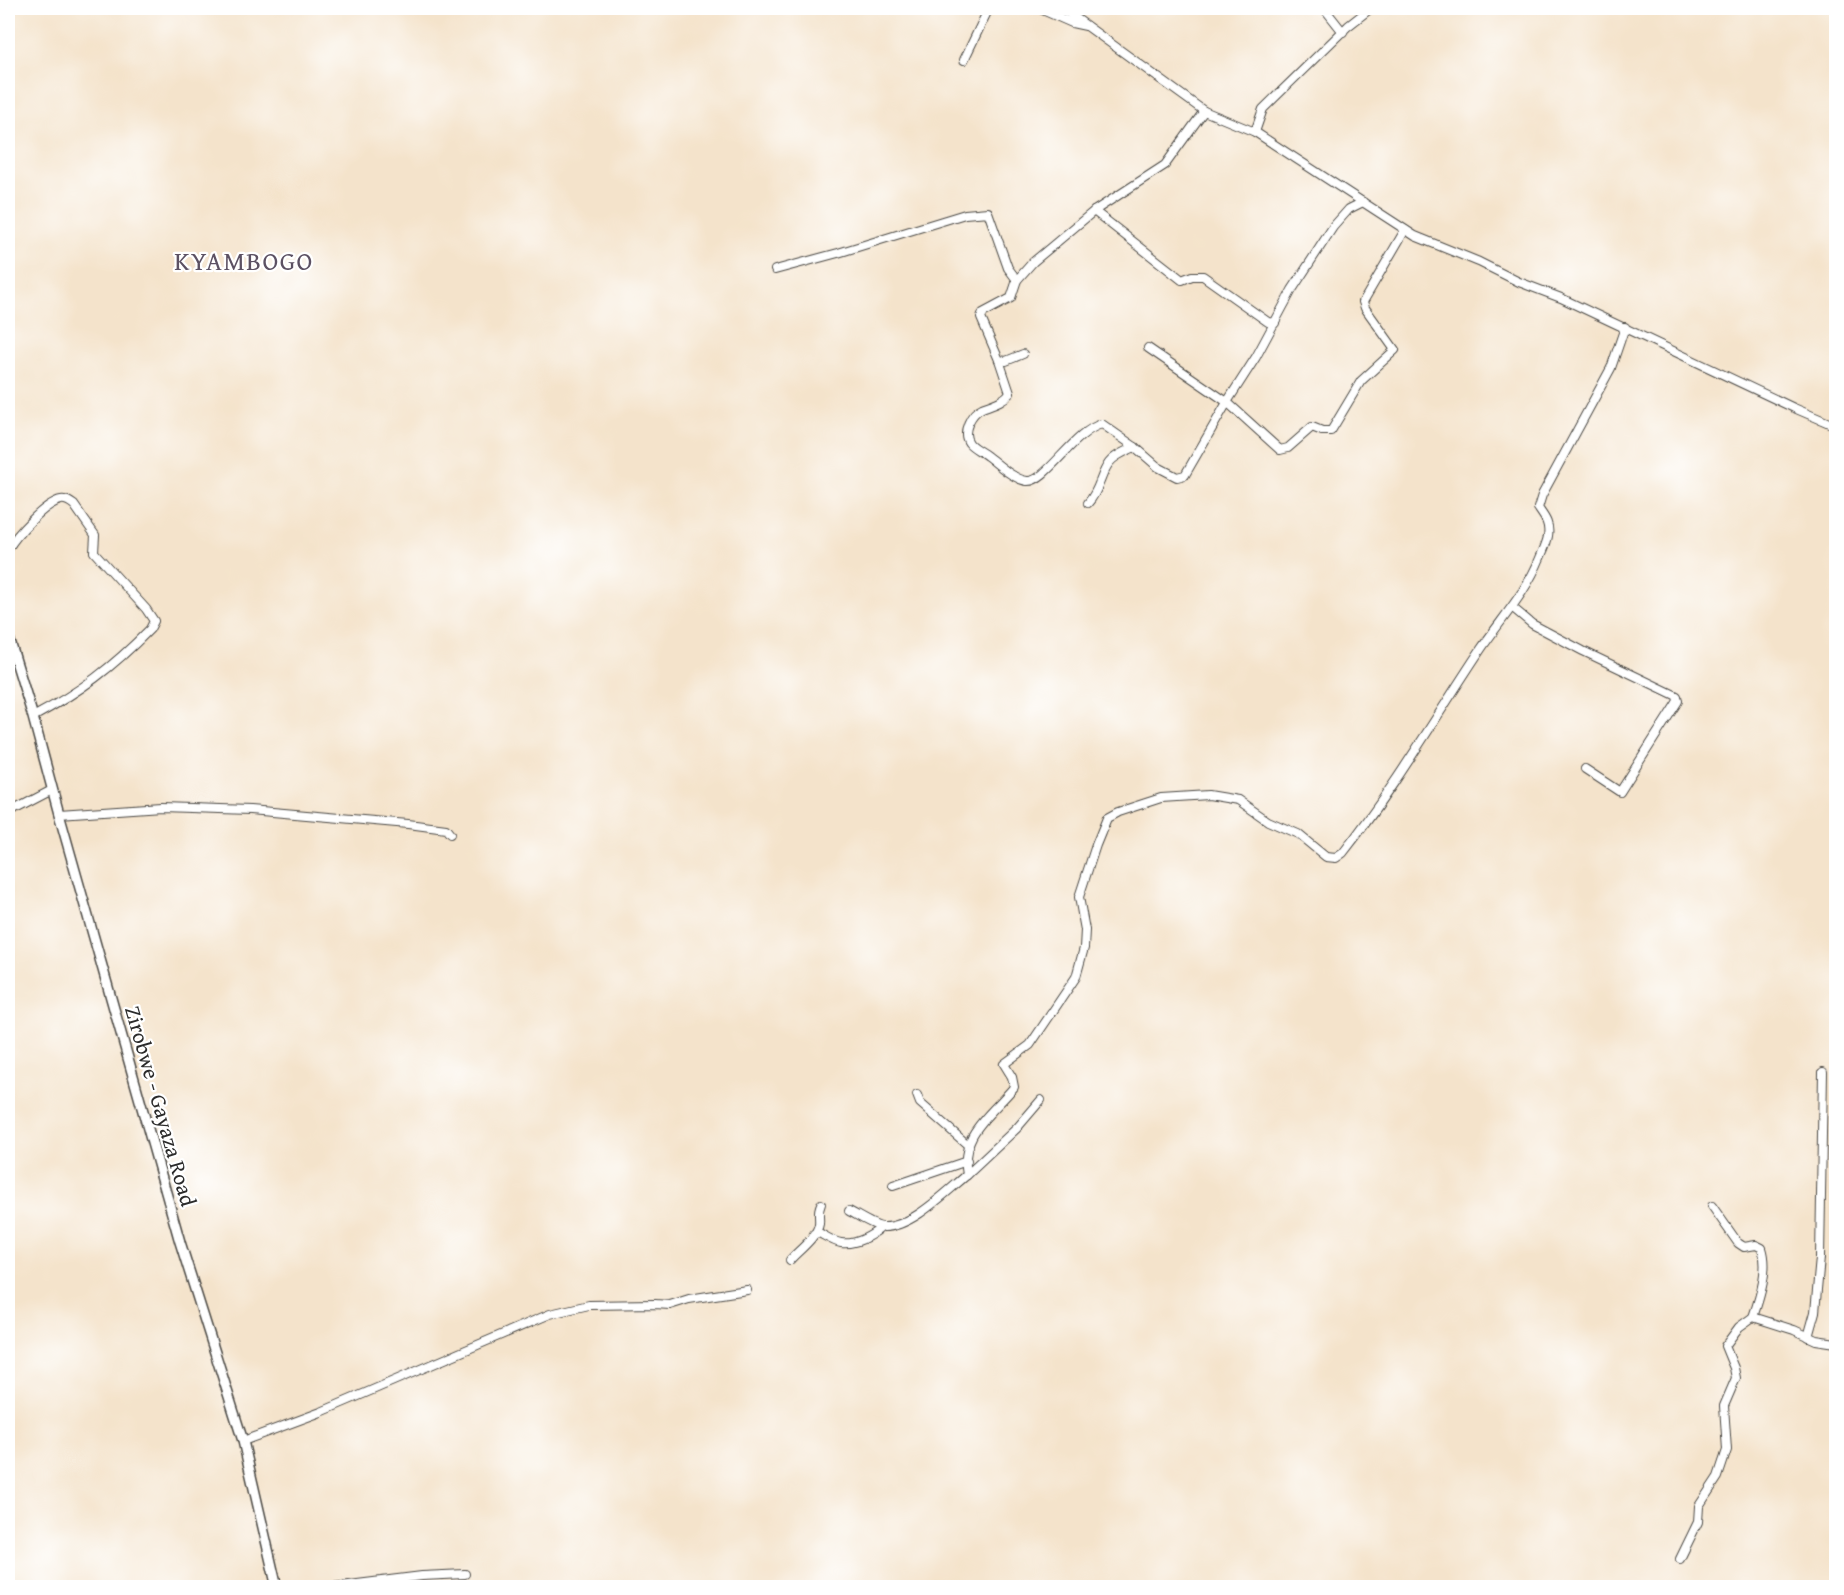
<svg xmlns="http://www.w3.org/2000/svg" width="1844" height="1595" font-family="'Gentium Book Plus',serif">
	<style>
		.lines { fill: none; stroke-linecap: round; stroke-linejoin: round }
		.minor-casing { stroke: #494743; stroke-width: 10 }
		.tertiary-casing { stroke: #494743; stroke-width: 12 }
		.minor { stroke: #fff; stroke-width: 8 }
		.tertiary { stroke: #fff; stroke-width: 9 }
		.labels { text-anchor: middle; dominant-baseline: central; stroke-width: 4.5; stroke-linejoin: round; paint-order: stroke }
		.street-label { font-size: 22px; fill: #2b2b2b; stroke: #fff }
		.quarter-label { font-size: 26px; letter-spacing: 1.5px; fill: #5c5163; stroke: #fff }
	</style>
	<rect width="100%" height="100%" fill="#fff"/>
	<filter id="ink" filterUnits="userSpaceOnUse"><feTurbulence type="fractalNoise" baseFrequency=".0167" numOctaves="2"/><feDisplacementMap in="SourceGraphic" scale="12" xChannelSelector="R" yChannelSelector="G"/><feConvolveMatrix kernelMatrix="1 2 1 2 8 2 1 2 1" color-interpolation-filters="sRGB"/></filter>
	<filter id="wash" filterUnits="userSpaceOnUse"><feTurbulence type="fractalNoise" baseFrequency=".008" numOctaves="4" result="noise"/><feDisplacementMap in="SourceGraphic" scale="24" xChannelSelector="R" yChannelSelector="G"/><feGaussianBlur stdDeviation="1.35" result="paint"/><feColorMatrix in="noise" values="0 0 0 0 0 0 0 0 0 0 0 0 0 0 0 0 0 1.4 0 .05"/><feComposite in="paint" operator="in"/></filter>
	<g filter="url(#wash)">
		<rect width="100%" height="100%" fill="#f4e3cb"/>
	</g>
	<g filter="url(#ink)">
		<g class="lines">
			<defs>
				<g id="minor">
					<path d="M 1038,8 L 1072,23 L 1086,26"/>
					<path d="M 1062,8 L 1204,111 L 1255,132 L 1415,236 L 1479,262 L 1519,282 L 1561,298 L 1794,408 L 1836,426"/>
					<path d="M 1324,8 L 1343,32"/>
					<path d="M 964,60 L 989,8"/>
					<path d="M 1255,132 L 1263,109 L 1348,26 L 1371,8"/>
					<path d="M 1094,211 L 1182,280 L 1192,276 L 1203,276 L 1268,322 L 1275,323"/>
					<path d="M 775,270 L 838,253 L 965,214 L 988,212 L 1008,268 L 1017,280"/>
					<path d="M 1148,348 L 1227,402 L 1280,450 L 1288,448 L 1312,427 L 1322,431 L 1331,431 L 1361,381 L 1395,350 L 1365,308 L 1363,302 L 1405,230"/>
					<path d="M 1023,354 L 1006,361 L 999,360 L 981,318 L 983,313 L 1011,298 L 1017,280 L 1033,262 L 1094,211 L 1165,165 L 1204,111"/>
					<path d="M 999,360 L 1010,393 C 1002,402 992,404 982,408 C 971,413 961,432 969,443 C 973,448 982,452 987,456 C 998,464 1013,479 1027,481 C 1046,483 1074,431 1102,424 L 1135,447 L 1158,467 L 1177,477 L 1185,475 L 1229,399 L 1256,357 L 1292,290 L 1333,227 L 1349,209 L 1363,202"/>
					<path d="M 1088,503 C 1100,490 1100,475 1109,463 C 1115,455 1126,451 1135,447"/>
					<path d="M 8,549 C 16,535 45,503 61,500 C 66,499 70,502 74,505 L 95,535 L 94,552 L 146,609 L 154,621 L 150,629 C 112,668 81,691 33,717"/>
					<path d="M 1513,608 L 1532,624 L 1583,651 L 1677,696 L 1678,701 L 1620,792 L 1585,769"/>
					<path d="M 8,813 L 52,790"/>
					<path d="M 59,814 L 161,807 L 250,810 L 408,824 L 446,829 L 450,834"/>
					<path d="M 917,1095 L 920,1103 L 969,1146"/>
					<path d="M 1041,1100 L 1017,1128 L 967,1175 C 959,1133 991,1115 1014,1087 L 1012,1077 L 1004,1064 L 1030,1045 L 1076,977 L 1084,948 L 1085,930 L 1079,897 L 1096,845 L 1107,818 L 1118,812 L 1161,798 L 1208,795 L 1238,800 L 1268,821 L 1298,834 L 1326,857 L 1336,858 L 1343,853 C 1395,787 1435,718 1481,649 C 1502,618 1526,593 1540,558 C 1543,551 1547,543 1548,536 C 1550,524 1545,518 1538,508 L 1542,495 L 1611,368 L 1625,327"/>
					<path d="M 893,1186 L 967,1161"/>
					<path d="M 1712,1206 L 1738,1243 L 1744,1247 L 1756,1245 L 1762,1248 C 1769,1269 1760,1297 1753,1317"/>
					<path d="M 849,1211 C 857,1215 875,1227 883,1227 C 911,1228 946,1192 967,1175"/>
					<path d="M 814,1234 L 819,1233 C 825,1236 834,1242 841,1243 C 856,1245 871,1236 882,1227"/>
					<path d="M 790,1260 C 798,1251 817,1237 819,1224 C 820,1216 817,1212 821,1204"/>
					<path d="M 1808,1337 L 1815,1312 L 1820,1258 L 1823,1072"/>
					<path d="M 243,1441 L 321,1412 L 550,1314 L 589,1305 L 655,1304 L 670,1305 L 689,1299 L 747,1290"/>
					<path d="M 1680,1559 L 1698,1522 L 1699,1506 L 1718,1477 L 1727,1450 L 1724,1406 L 1736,1378 L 1734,1368 L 1725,1346 L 1739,1327 L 1753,1317 L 1794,1330 L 1816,1340 L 1836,1343"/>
					<path d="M 325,1588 L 422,1576 L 465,1574"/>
				</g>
				<path id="tertiary" d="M 8,635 L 33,717 L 59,814 L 180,1242 L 243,1441 L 277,1588"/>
			</defs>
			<use href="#minor" class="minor-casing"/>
			<use href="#tertiary" class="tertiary-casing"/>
			<use href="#minor" class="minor"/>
			<use href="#tertiary" class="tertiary"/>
		</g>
	</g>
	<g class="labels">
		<g class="street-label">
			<text transform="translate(161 1106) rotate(74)">Zirobwe - Gayaza Road</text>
		</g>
		<g class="quarter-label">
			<text x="244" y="260">KYAMBOGO</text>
		</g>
	</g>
	<rect width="1844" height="1595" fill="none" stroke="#fff" stroke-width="30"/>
</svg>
